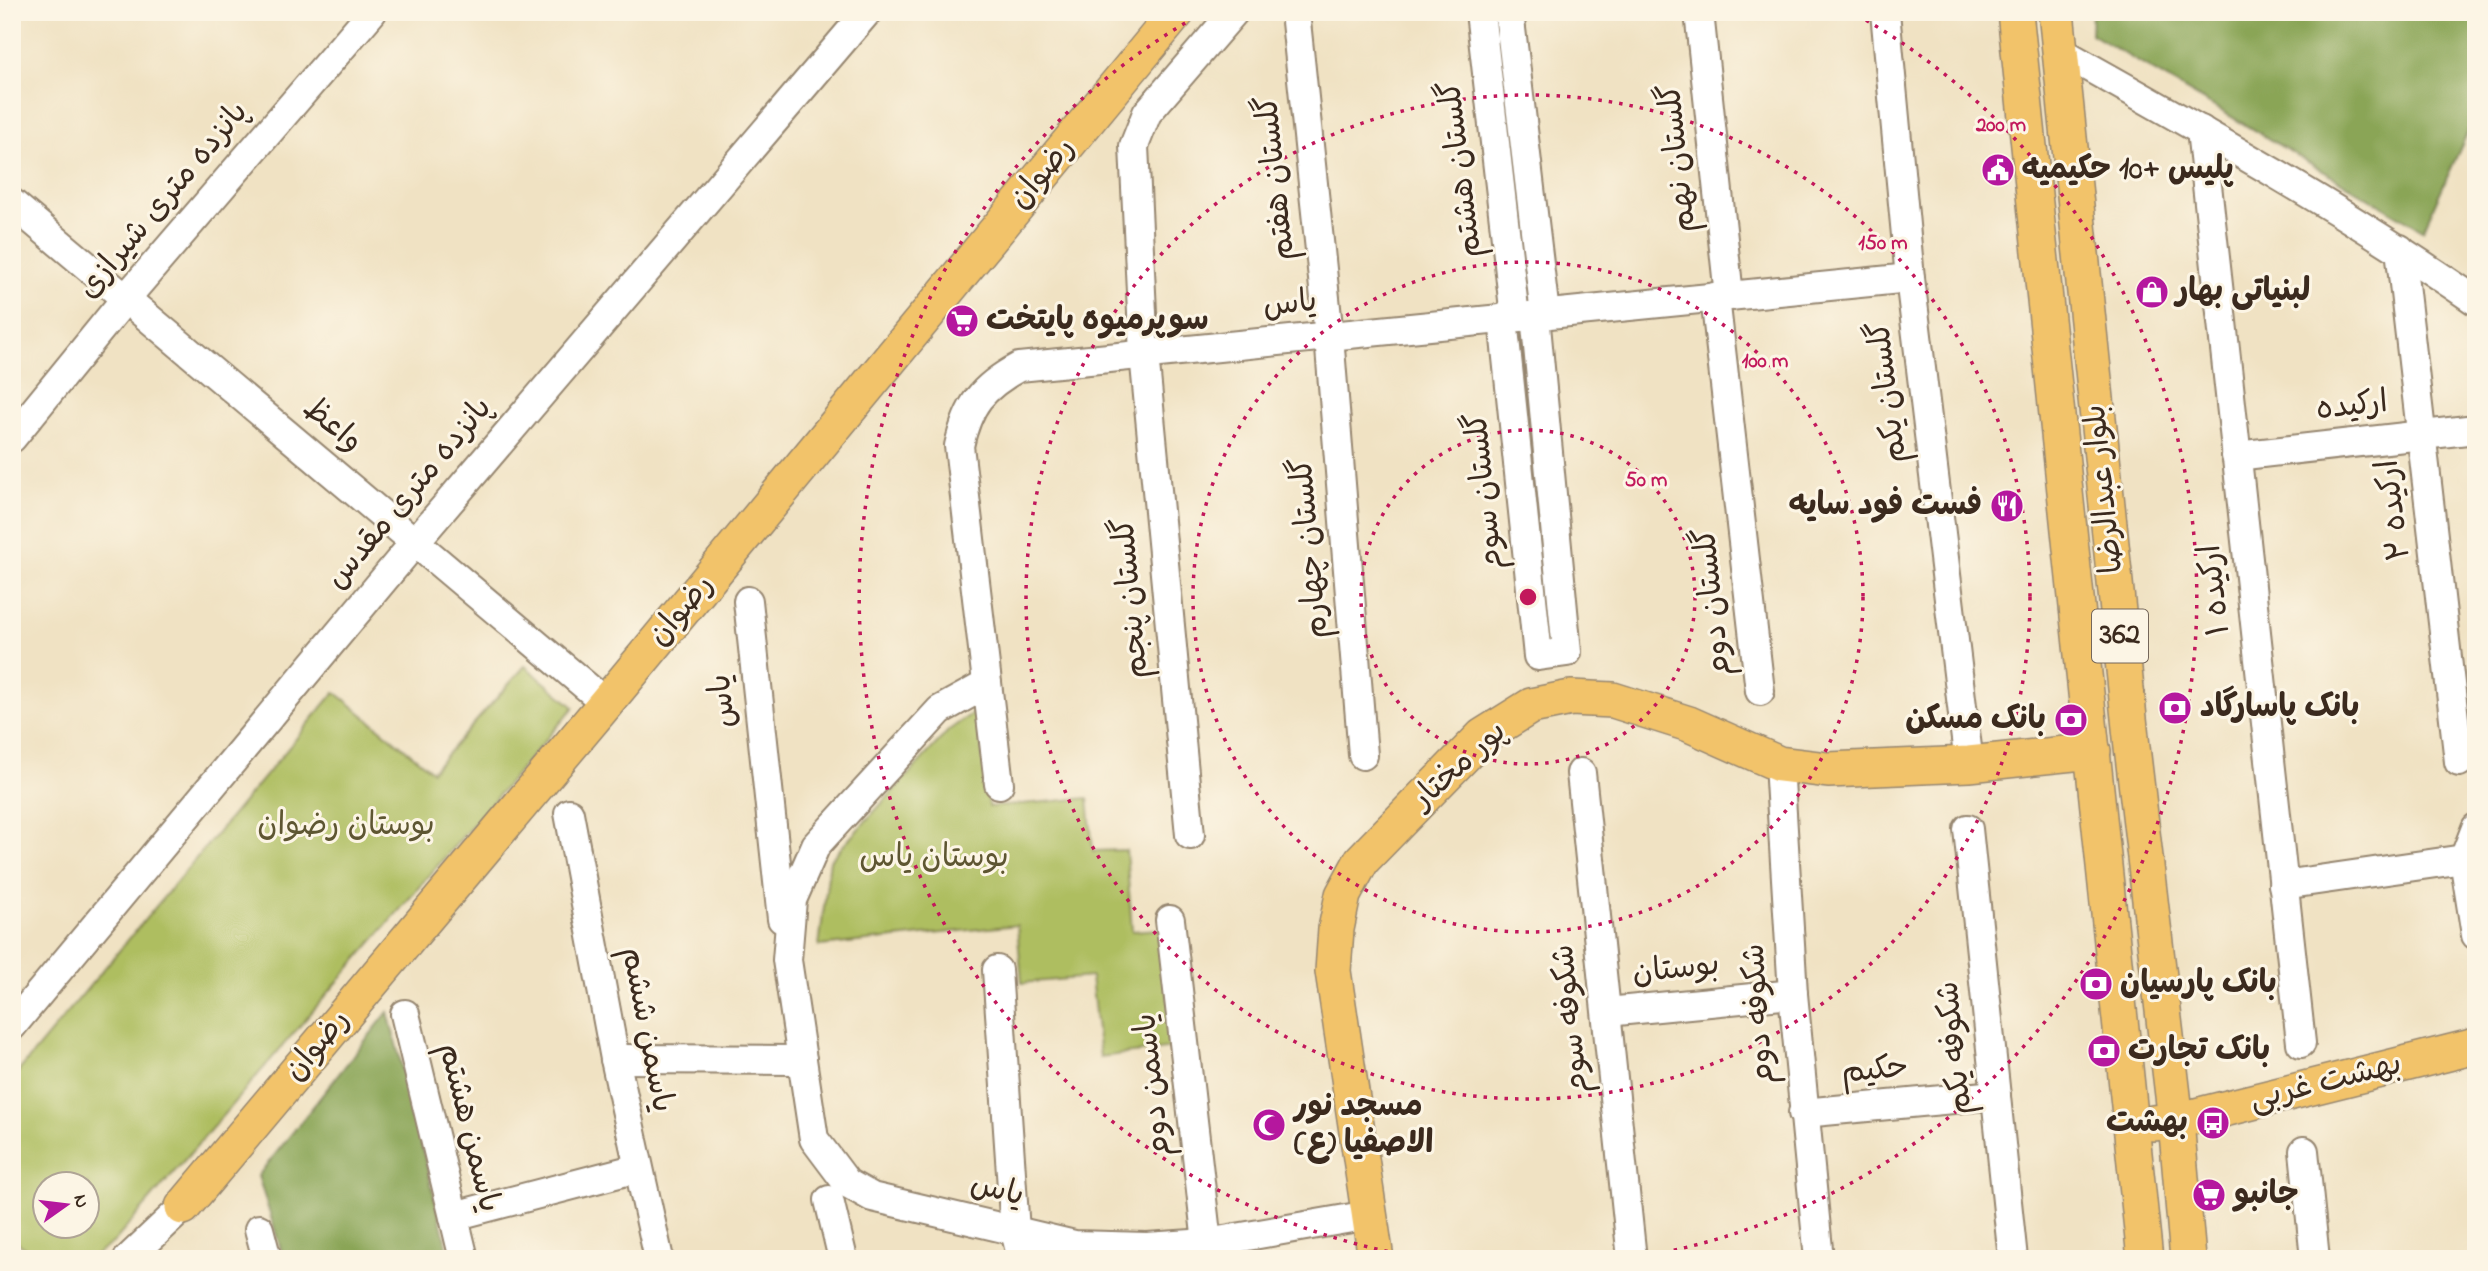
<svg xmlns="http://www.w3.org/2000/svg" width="2488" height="1271" font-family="'Indie Flower','Playpen Sans Arabic',sans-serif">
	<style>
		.green { fill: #aebe60; stroke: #74743f; stroke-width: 2; fill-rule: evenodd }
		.forest { fill: #8aa556; stroke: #62683a; stroke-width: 2 }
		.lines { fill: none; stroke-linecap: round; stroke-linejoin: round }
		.minor-casing { stroke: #968670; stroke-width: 32 }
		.major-casing { stroke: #968670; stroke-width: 38 }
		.minor { stroke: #fff; stroke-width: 28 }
		.major { stroke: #f2c36a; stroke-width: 35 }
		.ring { fill: none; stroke: #c2185b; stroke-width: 3.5; stroke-dasharray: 3.5 7 }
		.labels { text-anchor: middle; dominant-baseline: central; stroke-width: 6; stroke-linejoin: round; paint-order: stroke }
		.shield { fill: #fcf5e5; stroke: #75675a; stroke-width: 2 }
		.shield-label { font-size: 30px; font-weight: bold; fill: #3b2a1e }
		.street-label { font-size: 32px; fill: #3b2a1e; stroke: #fcf5e5 }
		.poi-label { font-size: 32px; font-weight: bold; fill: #3b2a1e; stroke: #fcf5e5; text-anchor: start }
		.park-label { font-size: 32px; fill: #5e5632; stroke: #fcf5e5 }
		.centre { fill: #c2185b; stroke: #fcf5e5; stroke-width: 3.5 }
		.ring-label { font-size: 21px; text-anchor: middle; font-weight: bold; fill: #c2185b; stroke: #fcf5e5; stroke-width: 6; stroke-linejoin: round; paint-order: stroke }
	</style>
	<rect width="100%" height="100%" fill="#fcf5e5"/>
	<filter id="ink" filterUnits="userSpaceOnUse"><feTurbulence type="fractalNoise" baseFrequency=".0143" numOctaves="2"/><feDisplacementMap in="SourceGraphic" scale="14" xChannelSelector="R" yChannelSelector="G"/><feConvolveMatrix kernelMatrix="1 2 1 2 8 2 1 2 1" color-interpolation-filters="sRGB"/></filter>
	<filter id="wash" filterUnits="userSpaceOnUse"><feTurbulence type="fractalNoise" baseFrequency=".00686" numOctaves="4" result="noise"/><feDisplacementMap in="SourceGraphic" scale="28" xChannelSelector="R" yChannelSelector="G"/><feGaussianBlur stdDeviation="1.57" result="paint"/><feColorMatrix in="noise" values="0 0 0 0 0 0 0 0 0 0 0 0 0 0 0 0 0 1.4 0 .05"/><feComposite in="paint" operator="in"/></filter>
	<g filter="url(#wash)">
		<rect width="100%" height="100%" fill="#f0e2c3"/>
		<g class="green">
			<path d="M 525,666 L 574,707 L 114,1242 L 90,1259 L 38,1259 L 12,1238 L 12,1079 L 335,692 L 432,771 ZM 46,1184 L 88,1184 L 88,1226 L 46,1226 Z"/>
			<path d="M 977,710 L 989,807 L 1088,798 L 1093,851 L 1126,850 L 1132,931 L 1160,929 L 1174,1048 L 1100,1057 L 1091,977 L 1022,983 L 1017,925 L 819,946 L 830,860 L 949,730 Z"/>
		</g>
		<g class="forest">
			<path d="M 2092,12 L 2476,12 L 2476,114 L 2423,230 L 2091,34 Z"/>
			<path d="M 388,1012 L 450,1259 L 284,1259 L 258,1176 Z"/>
		</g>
	</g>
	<g filter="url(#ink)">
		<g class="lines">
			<defs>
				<g id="minor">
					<path d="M 1295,12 L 1329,336 L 1363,755"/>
					<path d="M 1480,12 L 1515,317"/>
					<path d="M 1509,12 L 1545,314"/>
					<path d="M 1699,12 L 1729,296"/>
					<path d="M 1885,12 L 1910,278 L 1969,764"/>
					<path d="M 2060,51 C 2201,130 2343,209 2476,301"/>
					<path d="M 2201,130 L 2301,1043"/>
					<path d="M 12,203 L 606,703"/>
					<path d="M 2400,249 L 2459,762"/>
					<path d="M 1715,297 L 1760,691"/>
					<path d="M 1503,319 L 1538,656 L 1567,652 L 1535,315"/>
					<path d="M 12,438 L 126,298 L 372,12"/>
					<path d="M 2236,456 L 2476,429"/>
					<path d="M 748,601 L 782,919"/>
					<path d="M 987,684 L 940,710 L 816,845 L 792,900 L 787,960 L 814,1139 L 847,1183 L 872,1197 L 1075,1245 L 1147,1247 L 1207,1243 L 1369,1215"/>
					<path d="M 1779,764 L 1793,994 L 1819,1259"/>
					<path d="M 1581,773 L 1632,1259"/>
					<path d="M 999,784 L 959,446 C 968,405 982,387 1019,367 L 1910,278"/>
					<path d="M 569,813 L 615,1059 L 659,1259"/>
					<path d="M 2476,828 L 2464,859 L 2476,935"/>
					<path d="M 1968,829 L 2013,1259"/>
					<path d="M 1190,835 L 1144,354 L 1134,146 L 1147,113 L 1234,12"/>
					<path d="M 2283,885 L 2464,859"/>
					<path d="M 1170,920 L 1207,1243 L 1211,1259"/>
					<path d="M 997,970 L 1015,1231 L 1022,1259"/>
					<path d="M 1607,1012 L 1793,994"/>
					<path d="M 405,1014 L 464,1259"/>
					<path d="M 12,1026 L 415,542 L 867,12"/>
					<path d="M 615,1059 L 802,1060"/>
					<path d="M 1803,1113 L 1996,1095"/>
					<path d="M 2304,1151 L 2315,1259"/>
					<path d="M 829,1200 L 843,1259"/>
					<path d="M 454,1216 L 638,1168"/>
					<path d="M 259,1229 L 267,1259"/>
					<path d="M 128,1259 L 183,1207"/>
				</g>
				<g id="major">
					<path d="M 2015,12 L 2145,1259"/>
					<path d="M 2056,12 L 2132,747 L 2176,1121 L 2188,1259"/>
					<path d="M 2153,1123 L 2176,1121 L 2476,1046"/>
					<path d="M 183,1207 L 606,703 L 1177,12"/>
					<path d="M 1376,1259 L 1333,971 L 1336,929 L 1343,895 L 1362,860 L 1483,736 L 1531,706 L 1571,698 L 1613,700 L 1689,724 L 1779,764 L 1828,770 L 1969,764 L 2093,751"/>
				</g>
			</defs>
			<use href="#minor" class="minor-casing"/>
			<use href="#major" class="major-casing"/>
			<use href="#minor" class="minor"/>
			<use href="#major" class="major"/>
		</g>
	</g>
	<g class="ring">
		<circle cx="1528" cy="597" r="167"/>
		<circle cx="1528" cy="597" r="335"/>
		<circle cx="1528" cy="597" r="502"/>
		<path d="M1429 1259A669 669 0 0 1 1199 15M1857 15A669 669 0 0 1 1627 1259"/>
	</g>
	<defs>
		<symbol id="civic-disc" viewBox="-11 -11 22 22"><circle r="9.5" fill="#b5179e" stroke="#fcf5e5"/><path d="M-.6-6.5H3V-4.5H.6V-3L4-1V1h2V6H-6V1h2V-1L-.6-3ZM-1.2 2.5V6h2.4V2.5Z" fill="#fff"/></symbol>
		<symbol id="shop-disc" viewBox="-11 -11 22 22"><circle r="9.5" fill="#b5179e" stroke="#fcf5e5"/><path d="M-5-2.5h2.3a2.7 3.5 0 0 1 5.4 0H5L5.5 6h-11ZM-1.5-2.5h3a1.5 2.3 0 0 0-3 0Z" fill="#fff"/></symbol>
		<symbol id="supermarket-disc" viewBox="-11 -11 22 22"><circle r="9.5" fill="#b5179e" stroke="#fcf5e5"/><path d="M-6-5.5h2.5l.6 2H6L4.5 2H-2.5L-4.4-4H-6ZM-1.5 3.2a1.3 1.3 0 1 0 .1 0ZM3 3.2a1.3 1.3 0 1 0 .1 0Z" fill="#fff"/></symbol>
		<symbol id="restaurant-disc" viewBox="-11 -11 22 22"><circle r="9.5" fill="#b5179e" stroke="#fcf5e5"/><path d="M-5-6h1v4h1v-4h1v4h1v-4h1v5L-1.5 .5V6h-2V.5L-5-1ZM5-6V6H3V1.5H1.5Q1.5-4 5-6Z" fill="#fff"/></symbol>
		<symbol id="bank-disc" viewBox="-11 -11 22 22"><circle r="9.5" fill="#b5179e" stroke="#fcf5e5"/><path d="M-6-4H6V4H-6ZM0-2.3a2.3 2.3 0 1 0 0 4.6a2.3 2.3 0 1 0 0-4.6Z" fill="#fff"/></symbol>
		<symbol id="bus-disc" viewBox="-11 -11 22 22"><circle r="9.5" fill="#b5179e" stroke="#fcf5e5"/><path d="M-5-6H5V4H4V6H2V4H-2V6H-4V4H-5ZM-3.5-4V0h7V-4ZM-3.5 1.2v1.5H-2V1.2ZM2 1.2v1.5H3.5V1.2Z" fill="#fff"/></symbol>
		<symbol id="mosque-disc" viewBox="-11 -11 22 22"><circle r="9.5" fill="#b5179e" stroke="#fcf5e5"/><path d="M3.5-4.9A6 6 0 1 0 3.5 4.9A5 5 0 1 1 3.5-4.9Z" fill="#fff"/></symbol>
	</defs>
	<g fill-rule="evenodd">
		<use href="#civic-disc" x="1979" y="151" width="38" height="38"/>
		<use href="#shop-disc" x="2133" y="273" width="38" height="38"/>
		<use href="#supermarket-disc" x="943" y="302" width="38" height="38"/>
		<use href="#restaurant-disc" x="1988" y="487" width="38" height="38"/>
		<use href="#bank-disc" x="2156" y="689" width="38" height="38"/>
		<use href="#bank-disc" x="2052" y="701" width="38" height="38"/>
		<use href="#bank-disc" x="2077" y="965" width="38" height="38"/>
		<use href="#bank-disc" x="2085" y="1032" width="38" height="38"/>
		<use href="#bus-disc" x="2194" y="1104" width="38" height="38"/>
		<use href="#mosque-disc" x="1250" y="1106" width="38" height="38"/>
		<use href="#supermarket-disc" x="2190" y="1176" width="38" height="38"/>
	</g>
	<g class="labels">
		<rect class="shield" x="2092" y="609.5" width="56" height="53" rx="5"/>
		<g class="shield-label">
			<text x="2120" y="636">362</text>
		</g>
		<g class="street-label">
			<text transform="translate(1679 158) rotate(-96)">گلستان نهم</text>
			<text transform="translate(1462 169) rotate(-97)">گلستان هشتم</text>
			<text transform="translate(1043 174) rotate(-50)">رضوان</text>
			<text transform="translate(1277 178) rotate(-96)">گلستان هفتم</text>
			<text transform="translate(164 201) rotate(-50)">پانزده متری شیرازی</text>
			<text transform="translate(1290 305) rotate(-6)">یاس</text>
			<text transform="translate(1889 392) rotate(-97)">گلستان یکم</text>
			<text transform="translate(2352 407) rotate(-6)">ارکیده</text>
			<text transform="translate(332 426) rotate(40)">واعظ</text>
			<text transform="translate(2105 489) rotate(-96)">بلوار عبدالرضا</text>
			<text transform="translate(1486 491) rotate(-96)">گلستان سوم</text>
			<text transform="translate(410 494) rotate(-50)">پانزده متری مقدس</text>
			<text transform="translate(2395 510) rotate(-97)">ارکیده ۲</text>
			<text transform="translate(1311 548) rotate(-95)">گلستان چهارم</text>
			<text transform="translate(2216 590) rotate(-96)">ارکیده ۱</text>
			<text transform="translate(1132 598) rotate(-95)">گلستان پنجم</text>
			<text transform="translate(1714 602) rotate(-96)">گلستان دوم</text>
			<text transform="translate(682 611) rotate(-50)">رضوان</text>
			<text transform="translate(724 701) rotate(-96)">یاس</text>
			<text transform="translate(1460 766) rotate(-42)">پور مختار</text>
			<text transform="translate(1676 970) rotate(-6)">بوستان</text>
			<text transform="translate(1760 1014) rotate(-94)">شکوفه دوم</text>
			<text transform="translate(1572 1019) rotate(-96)">شکوفه سوم</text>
			<text transform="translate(646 1030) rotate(79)">یاسمن ششم</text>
			<text transform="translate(318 1046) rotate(-50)">رضوان</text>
			<text transform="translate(1956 1048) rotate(-96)">شکوفه یکم</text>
			<text transform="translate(1875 1071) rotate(-5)">حکیم</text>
			<text transform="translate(2326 1083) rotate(-14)">بهشت غربی</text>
			<text transform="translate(1154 1085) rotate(-96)">یاسمن دوم</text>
			<text transform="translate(468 1128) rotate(76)">یاسمن هشتم</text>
			<text transform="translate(997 1191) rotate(14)">یاس</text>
		</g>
		<g class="poi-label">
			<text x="2022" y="170">پلیس +10 حکیمیه</text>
			<text x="2176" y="292">لبنیاتی بهار</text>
			<text x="986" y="321">سوپرمیوه پایتخت</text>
			<text x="1982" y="506" text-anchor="end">فست فود سایه</text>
			<text x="2200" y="708">بانک پاسارگاد</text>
			<text x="2046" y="720" text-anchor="end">بانک مسکن</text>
			<text x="2120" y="984">بانک پارسیان</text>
			<text x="2128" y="1051">بانک تجارت</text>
			<text x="1294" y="1107">مسجد نور<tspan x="1294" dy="37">الاصفیا (ع)</tspan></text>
			<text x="2188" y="1123" text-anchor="end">بهشت</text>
			<text x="2234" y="1195">جانبو</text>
		</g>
		<g class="park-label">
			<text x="346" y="826">بوستان رضوان</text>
			<text x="934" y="858">بوستان یاس</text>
		</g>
	</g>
	<circle cx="1528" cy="597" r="10" class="centre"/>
	<g class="ring-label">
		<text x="2001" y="131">200 m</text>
		<text x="1883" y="249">150 m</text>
		<text x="1765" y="367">100 m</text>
		<text x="1646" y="486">50 m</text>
	</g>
	<rect width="2488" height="1271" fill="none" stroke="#fcf5e5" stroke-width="42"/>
	<g transform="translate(66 1205) rotate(76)"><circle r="33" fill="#fcf5e5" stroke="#afa495" stroke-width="2"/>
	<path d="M0-5L12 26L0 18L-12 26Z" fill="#b5179e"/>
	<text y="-10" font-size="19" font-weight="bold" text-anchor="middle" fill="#3b2a1e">N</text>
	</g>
</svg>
